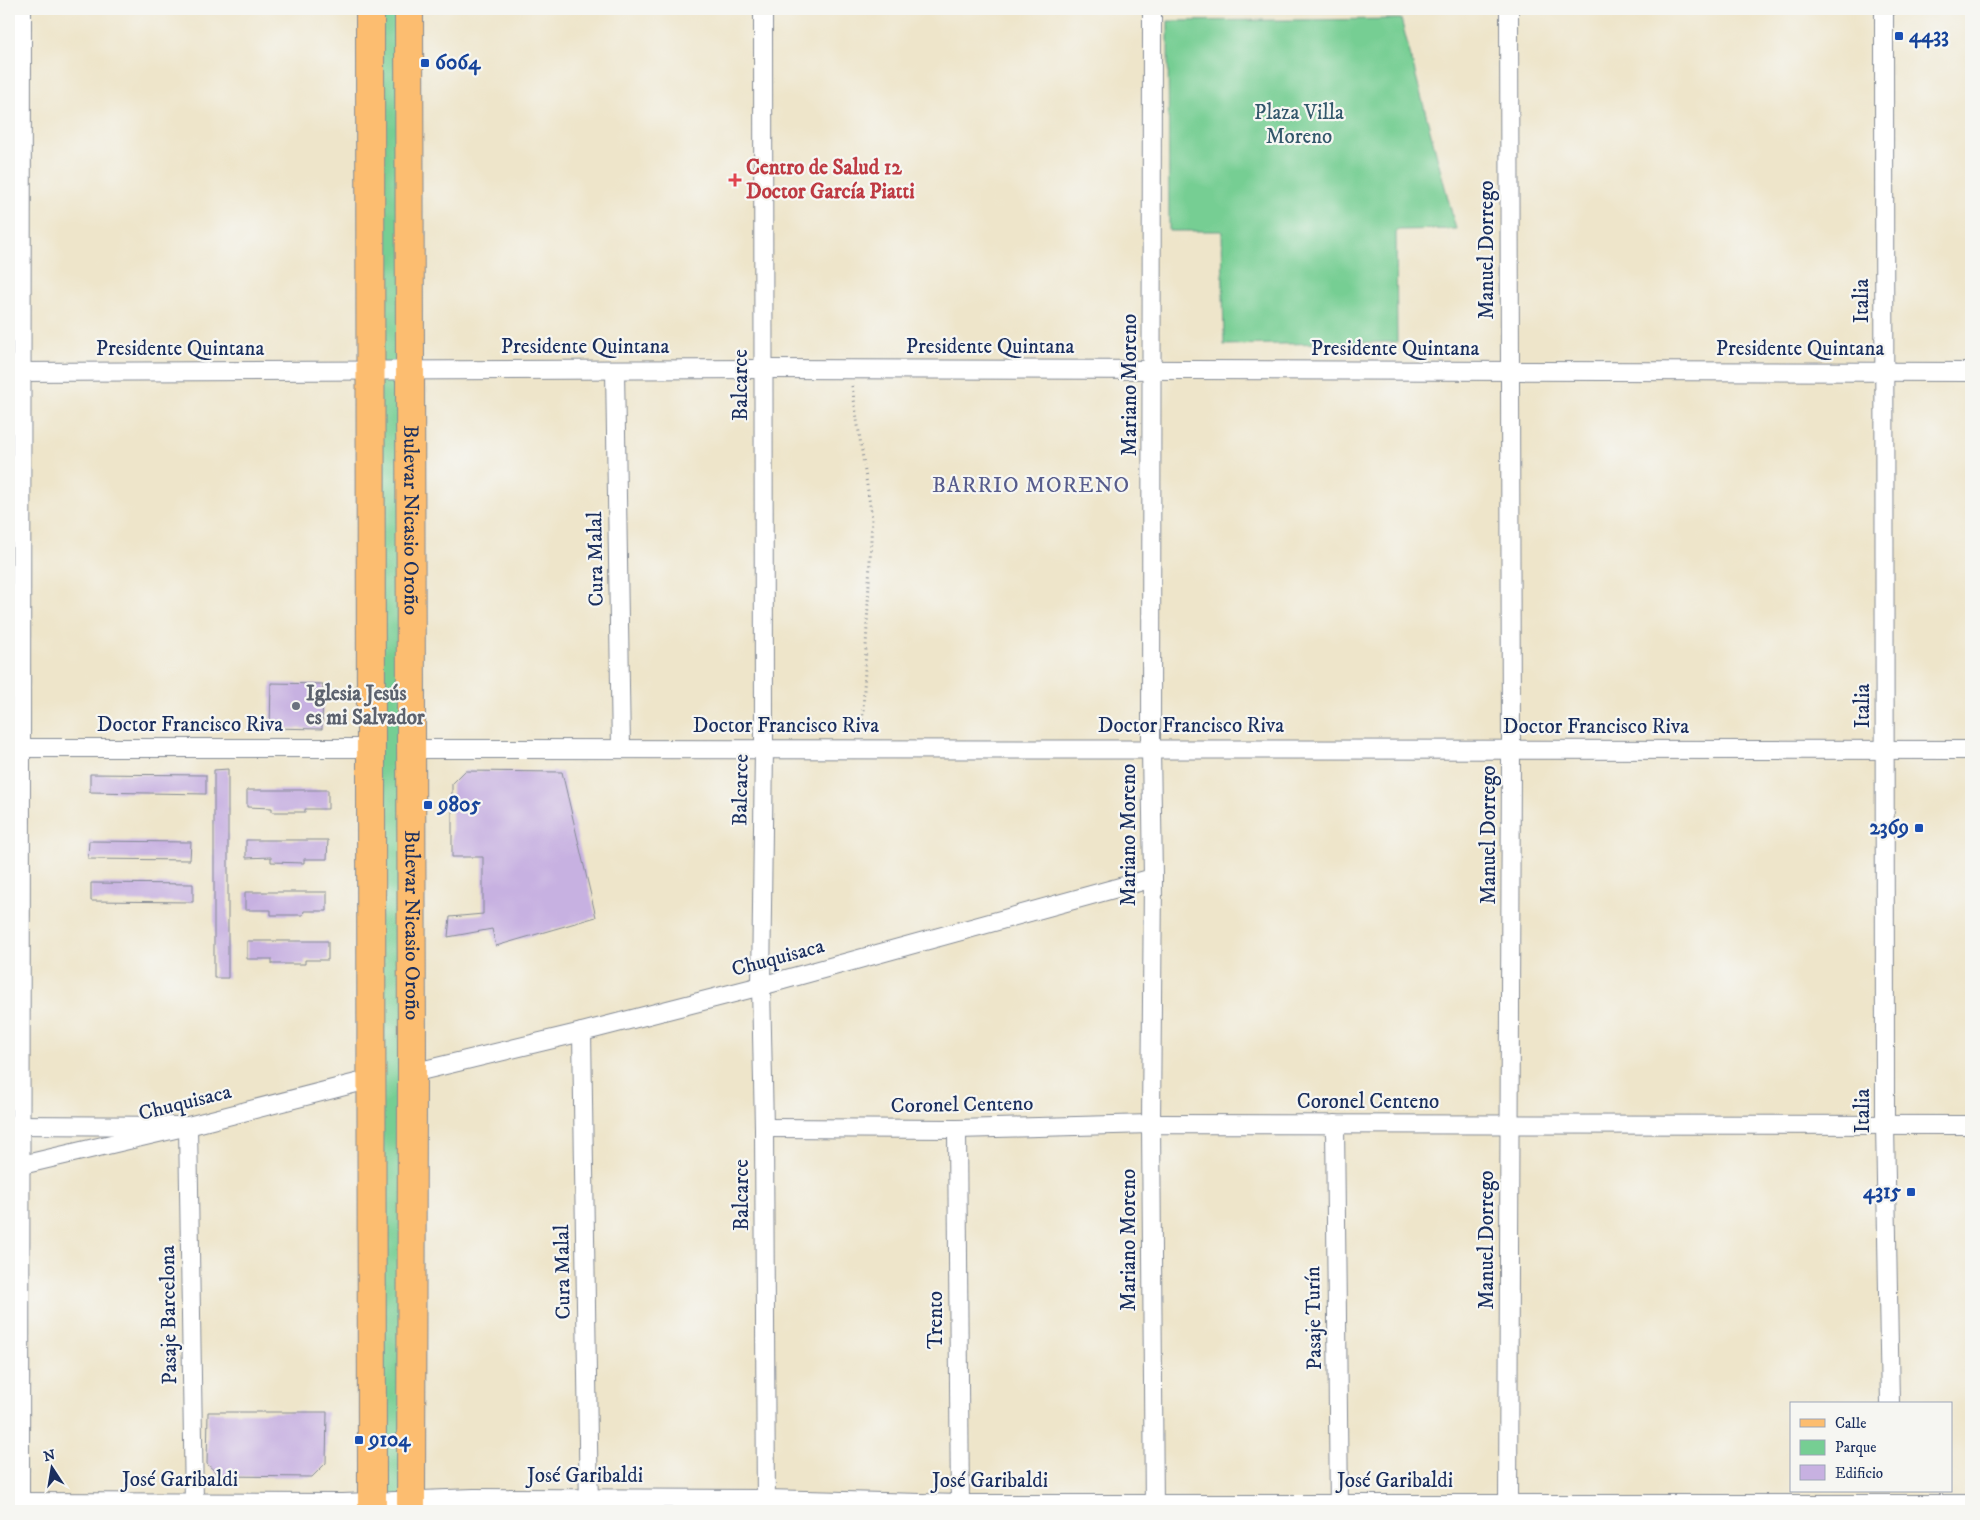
<svg xmlns="http://www.w3.org/2000/svg" width="1980" height="1520" font-family="'IM FELL DW Pica',serif">
	<style>
		.green { fill: #76ce93; stroke: #487e78 }
		.building { fill: #c7b1e1 }
		.lines { fill: none; stroke-linecap: round; stroke-linejoin: round }
		.street-casing { stroke: #848a94; stroke-width: 20 }
		.primary-casing { stroke: #848a94; stroke-width: 30 }
		.path { stroke: #848a94; stroke-width: 3; stroke-dasharray: 1 4; stroke-linecap: butt }
		.street { stroke: #fff; stroke-width: 18 }
		.primary { stroke: #fcbd6f; stroke-width: 28 }
		.transit-dot { fill: #1a4fb4; stroke: #f6f6f2; stroke-width: 2 }
		.health-dot { fill: #e0444e; stroke: #f6f6f2; stroke-width: 2 }
		.worship-dot { fill: #6b7280; stroke: #f6f6f2; stroke-width: 2 }
		.labels { text-anchor: middle; dominant-baseline: central; stroke-width: 4.5; stroke-linejoin: round; paint-order: stroke }
		.transit-label { font-size: 21px; font-weight: bold; fill: #164399; stroke: #f6f6f2; text-anchor: start }
		.park-label { font-size: 21px; fill: #32576b; stroke: #f6f6f2 }
		.health-label { font-size: 21px; font-weight: bold; fill: #be3a42; stroke: #f6f6f2; text-anchor: start }
		.street-label { font-size: 21px; fill: #1b2f5e; stroke: #f6f6f2 }
		.worship-label { font-size: 21px; font-weight: bold; fill: #5b616d; stroke: #f6f6f2; text-anchor: start }
		.neighbourhood-label { font-size: 22px; letter-spacing: 1px; fill: #575c8c; stroke: #f6f6f2 }
	</style>
	<rect width="100%" height="100%" fill="#f6f6f2"/>
	<filter id="ink" filterUnits="userSpaceOnUse"><feTurbulence type="fractalNoise" baseFrequency=".02" numOctaves="2"/><feDisplacementMap in="SourceGraphic" scale="10" xChannelSelector="R" yChannelSelector="G"/><feConvolveMatrix kernelMatrix="1 2 1 2 8 2 1 2 1" color-interpolation-filters="sRGB"/></filter>
	<filter id="wash" filterUnits="userSpaceOnUse"><feTurbulence type="fractalNoise" baseFrequency=".0096" numOctaves="4" result="noise"/><feDisplacementMap in="SourceGraphic" scale="20" xChannelSelector="R" yChannelSelector="G"/><feGaussianBlur stdDeviation="1.12" result="paint"/><feColorMatrix in="noise" values="0 0 0 0 0 0 0 0 0 0 0 0 0 0 0 0 0 1.4 0 .05"/><feComposite in="paint" operator="in"/></filter>
	<g filter="url(#wash)">
		<rect width="100%" height="100%" fill="#eee5ca"/>
		<g class="green">
			<path d="M 370,9 L 409,9 L 411,1511 L 372,1511 Z"/>
			<path d="M 1401,19 L 1456,229 L 1396,230 L 1397,342 L 1224,345 L 1222,231 L 1169,231 L 1168,21 Z"/>
		</g>
		<g id="blocks">
			<g class="building">
				<path d="M 271,683 L 323,684 L 322,729 L 270,728 Z"/>
				<path d="M 228,769 L 228,978 L 214,978 L 214,770 Z"/>
				<path d="M 465,771 L 562,772 L 596,917 L 496,946 L 492,929 L 448,937 L 450,917 L 483,914 L 483,857 L 452,857 L 452,784 Z"/>
				<path d="M 90,774 L 206,775 L 206,794 L 90,792 Z"/>
				<path d="M 247,790 L 328,790 L 328,809 L 305,809 L 305,812 L 272,812 L 272,808 L 247,807 Z"/>
				<path d="M 246,840 L 328,840 L 327,859 L 304,859 L 304,863 L 271,862 L 271,857 L 246,858 Z"/>
				<path d="M 89,841 L 191,842 L 190,860 L 88,859 Z"/>
				<path d="M 91,883 L 193,884 L 193,902 L 91,901 Z"/>
				<path d="M 245,892 L 327,892 L 327,911 L 304,911 L 303,915 L 271,915 L 271,910 L 245,910 Z"/>
				<path d="M 247,941 L 328,941 L 328,960 L 305,960 L 305,964 L 272,964 L 272,959 L 247,959 Z"/>
				<path d="M 208,1412 L 327,1412 L 326,1463 L 312,1477 L 220,1476 L 207,1464 Z"/>
			</g>
		</g>
	</g>
	<g filter="url(#ink)">
		<use href="#blocks" fill-opacity="0" stroke="#848a94" stroke-width="1"/>
		<g class="lines">
			<defs>
				<g id="street">
					<path d="M 763,9 L 764,748 L 761,986 L 764,1128 L 766,1511"/>
					<path d="M 1152,9 L 1151,748 L 1153,878 L 1151,1124 L 1154,1511"/>
					<path d="M 1884,9 L 1885,1125 L 1890,1404"/>
					<path d="M 615,370 L 621,749"/>
					<path d="M 9,372 L 763,369 L 1971,372"/>
					<path d="M 9,748 L 371,748"/>
					<path d="M 410,749 L 1971,750"/>
					<path d="M 582,1032 L 589,1511"/>
					<path d="M 412,1073 L 582,1032 L 761,986 L 1153,878"/>
					<path d="M 1335,1124 L 1339,1511"/>
					<path d="M 9,1125 L 188,1126 L 194,1503"/>
					<path d="M 764,1128 L 957,1129 L 1151,1124 L 1971,1125"/>
					<path d="M 957,1129 L 960,1511"/>
					<path d="M 9,1168 L 188,1126 L 372,1079"/>
					<path d="M 9,1502 L 343,1503 L 474,1498 L 766,1499 L 960,1504 L 1971,1504"/>
					<path d="M 20,1502 L 22,9"/>
					<path d="M 1508,1511 L 1511,750 L 1509,9"/>
				</g>
				<g id="primary">
					<path d="M 370,9 L 372,1511"/>
					<path id="s1" d="M 409,9 L 412,1073 L 411,1511"/>
				</g>
			</defs>
			<use href="#street" class="street-casing"/>
			<use href="#primary" class="primary-casing"/>
			<path class="path" d="M 852,386 L 872,518 L 862,733"/>
			<use href="#street" class="street"/>
			<use href="#primary" class="primary"/>
		</g>
	</g>
	<g class="transit-dot">
		<rect x="1894" y="31" width="10" height="10" rx="2.5"/>
		<rect x="420" y="58" width="10" height="10" rx="2.5"/>
		<rect x="423" y="800" width="10" height="10" rx="2.5"/>
		<rect x="1914" y="823" width="10" height="10" rx="2.5"/>
		<rect x="1906" y="1187" width="10" height="10" rx="2.5"/>
		<rect x="354" y="1435" width="10" height="10" rx="2.5"/>
	</g>
	<path class="health-dot" d="M732.5 172.5h5v5h5v5h-5v5h-5v-5h-5v-5h5z"/>
	<circle class="worship-dot" cx="296" cy="706" r="5"/>
	<g class="labels">
		<g class="transit-label">
			<text x="1909" y="36">4433</text>
			<text x="435" y="63">6064</text>
			<text x="438" y="805">9805</text>
			<text x="1909" y="828" text-anchor="end">2369</text>
			<text x="1901" y="1192" text-anchor="end">4315</text>
			<text x="369" y="1440">9104</text>
		</g>
		<g class="park-label">
			<text x="1299" y="113">Plaza Villa<tspan x="1299" dy="24">Moreno</tspan></text>
		</g>
		<g class="health-label">
			<text x="746" y="168">Centro de Salud 12<tspan x="746" dy="24">Doctor García Piatti</tspan></text>
		</g>
		<g class="street-label">
			<text transform="translate(1487 250) rotate(-90)">Manuel Dorrego</text>
			<text transform="translate(1862 301) rotate(-90)">Italia</text>
			<text x="585" y="347">Presidente Quintana</text>
			<text x="990" y="347">Presidente Quintana</text>
			<text x="180" y="349">Presidente Quintana</text>
			<text x="1395" y="349">Presidente Quintana</text>
			<text x="1800" y="349">Presidente Quintana</text>
			<text transform="translate(741 385) rotate(-90)">Balcarce</text>
			<text transform="translate(1130 385) rotate(-90)">Mariano Moreno</text>
			<text stroke="none"><textPath href="#s1" startOffset="511">Bulevar Nicasio Oroño</textPath></text>
			<text transform="translate(596 559) rotate(-91)">Cura Malal</text>
			<text transform="translate(1863 706) rotate(-90)">Italia</text>
			<text x="190" y="725">Doctor Francisco Riva</text>
			<text x="786" y="726">Doctor Francisco Riva</text>
			<text x="1191" y="726">Doctor Francisco Riva</text>
			<text x="1596" y="727">Doctor Francisco Riva</text>
			<text transform="translate(741 790) rotate(-89)">Balcarce</text>
			<text transform="translate(1129 835) rotate(-90)">Mariano Moreno</text>
			<text transform="translate(1489 835) rotate(-90)">Manuel Dorrego</text>
			<text stroke="none"><textPath href="#s1" startOffset="916">Bulevar Nicasio Oroño</textPath></text>
			<text transform="translate(778 958) rotate(-15)">Chuquisaca</text>
			<text x="1368" y="1102">Coronel Centeno</text>
			<text transform="translate(185 1103) rotate(-14)">Chuquisaca</text>
			<text transform="translate(962 1105) rotate(-1)">Coronel Centeno</text>
			<text transform="translate(1863 1111) rotate(-90)">Italia</text>
			<text transform="translate(742 1195) rotate(-90)">Balcarce</text>
			<text transform="translate(1129 1240) rotate(-90)">Mariano Moreno</text>
			<text transform="translate(1487 1240) rotate(-90)">Manuel Dorrego</text>
			<text transform="translate(563 1272) rotate(-91)">Cura Malal</text>
			<text transform="translate(169 1315) rotate(-91)">Pasaje Barcelona</text>
			<text transform="translate(1314 1318) rotate(-91)">Pasaje Turín</text>
			<text transform="translate(936 1320) rotate(-90)">Trento</text>
			<text x="585" y="1476">José Garibaldi</text>
			<text x="180" y="1480">José Garibaldi</text>
			<text x="990" y="1481">José Garibaldi</text>
			<text x="1395" y="1481">José Garibaldi</text>
		</g>
		<g class="worship-label">
			<text x="306" y="694">Iglesia Jesús<tspan x="306" dy="24">es mi Salvador</tspan></text>
		</g>
		<g class="neighbourhood-label">
			<text x="1031" y="485">BARRIO MORENO</text>
		</g>
	</g>
	<rect width="1980" height="1520" fill="none" stroke="#f6f6f2" stroke-width="30"/>
	<rect x="1790" y="1402" width="162" height="90" fill="#f6f6f2" stroke="#9ea6b7"/>
	<rect x="1800" y="1419" width="25" height="8" fill="#fcbd6f" stroke="#9ea6b7"/>
	<text x="1835" y="1428" font-size="15" fill="#1b2f5e">Calle</text>
	<rect x="1800" y="1440" width="25" height="15" fill="#76ce93" stroke="#9ea6b7"/>
	<text x="1835" y="1452" font-size="15" fill="#1b2f5e">Parque</text>
	<rect x="1800" y="1465" width="25" height="15" fill="#c7b1e1" stroke="#9ea6b7"/>
	<text x="1835" y="1478" font-size="15" fill="#1b2f5e">Edificio</text>
	<g transform="translate(52 1468) rotate(348)" stroke="#f6f6f2" stroke-width="4" paint-order="stroke">
	<path d="M0-4L9 19L0 12L-9 19Z" fill="#1b2f5e"/>
	<text y="-8" font-size="14" font-weight="bold" text-anchor="middle" fill="#1b2f5e">N</text>
	</g>
</svg>
